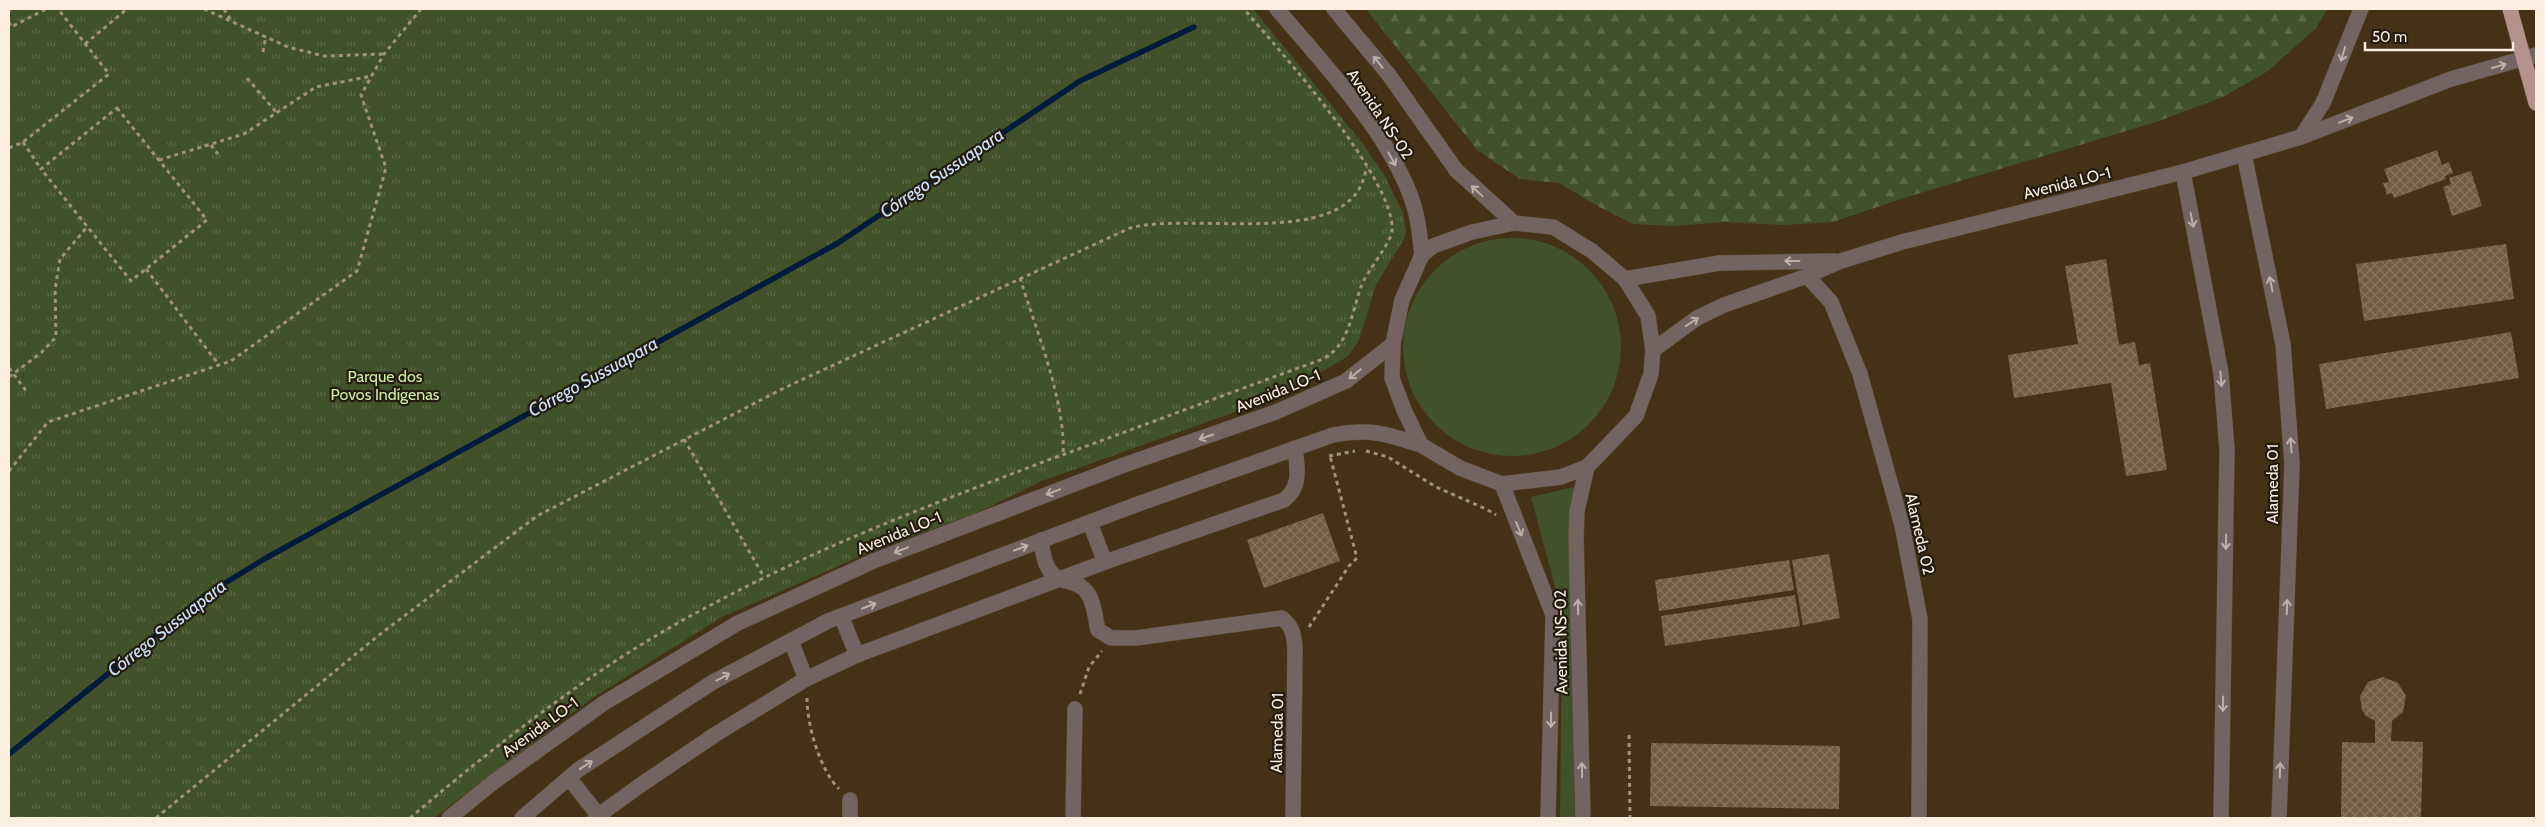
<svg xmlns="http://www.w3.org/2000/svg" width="2545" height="827" font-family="Cabin,sans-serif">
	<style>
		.grass { fill: #41512a }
		.forest { fill: url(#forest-firs) }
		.park { fill: url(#park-tufts) }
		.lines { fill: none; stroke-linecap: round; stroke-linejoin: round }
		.stream { stroke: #021b3c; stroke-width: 5.5 }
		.building { fill: url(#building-cross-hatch) }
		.minor-casing { stroke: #614f38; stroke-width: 16 }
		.major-casing { stroke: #614f38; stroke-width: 16 }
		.path { stroke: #a1917d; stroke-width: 3; stroke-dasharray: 4 4; stroke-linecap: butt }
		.minor { stroke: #746461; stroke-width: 15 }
		.major { stroke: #b2928b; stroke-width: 15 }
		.oneway { stroke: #bfb0a7 }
		.labels { text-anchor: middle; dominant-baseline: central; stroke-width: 4.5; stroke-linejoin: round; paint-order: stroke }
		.street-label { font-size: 16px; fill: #fcefe1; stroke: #241b10 }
		.park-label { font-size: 16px; fill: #ceeea4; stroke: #241b10 }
		.water-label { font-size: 18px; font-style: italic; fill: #d0e3fd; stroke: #241b10 }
	</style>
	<defs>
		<pattern id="forest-firs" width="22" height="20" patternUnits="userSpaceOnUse" patternTransform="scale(1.25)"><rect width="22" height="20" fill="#41512a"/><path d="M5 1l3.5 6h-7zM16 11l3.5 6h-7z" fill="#5d6a49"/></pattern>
		<pattern id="park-tufts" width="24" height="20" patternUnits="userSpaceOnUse" patternTransform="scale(1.25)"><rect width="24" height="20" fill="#41512a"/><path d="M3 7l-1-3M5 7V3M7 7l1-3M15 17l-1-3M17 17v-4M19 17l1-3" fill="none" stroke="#5d6a49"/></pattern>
		<pattern id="building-cross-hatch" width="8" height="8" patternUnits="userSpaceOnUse" patternTransform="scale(1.25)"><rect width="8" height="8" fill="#725d43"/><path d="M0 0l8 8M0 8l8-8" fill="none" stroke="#87755e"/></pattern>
	</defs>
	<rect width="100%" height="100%" fill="#443118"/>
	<g class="grass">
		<circle cx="1512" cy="347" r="109"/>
		<path d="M 1574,487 L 1572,610 L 1575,818 L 1560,818 L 1562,613 L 1531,497 Z"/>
	</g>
	<path class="forest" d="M 1366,9 L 2327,9 L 2316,28 L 2268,71 L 2223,97 L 2156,122 L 1901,199 L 1833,222 L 1784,225 L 1724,222 L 1672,226 L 1633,224 L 1599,207 L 1559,183 L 1520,179 L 1477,150 Z"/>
	<path class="park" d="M 9,9 L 1253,9 L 1363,144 L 1385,176 L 1403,213 L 1406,232 L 1404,239 L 1376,285 L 1359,340 L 1349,355 L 1342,360 L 1274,398 L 1042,481 L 977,513 L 868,553 L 722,617 L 591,699 L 434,818 L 9,818 Z"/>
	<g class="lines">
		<path class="stream" d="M 9,754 L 204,596 L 266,558 L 838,243 L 1080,81 L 1194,27"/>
	</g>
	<g class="building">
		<path d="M 2437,150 L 2442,165 L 2449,162 L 2453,173 L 2445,176 L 2446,179 L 2394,198 L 2392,193 L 2387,195 L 2383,183 L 2389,182 L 2384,169 Z"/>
		<path d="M 2471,171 L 2482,206 L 2452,216 L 2443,187 L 2451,184 L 2449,178 Z"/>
		<path d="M 2506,244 L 2514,299 L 2364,321 L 2356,264 Z"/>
		<path d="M 2106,259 L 2119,345 L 2135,342 L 2139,365 L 2150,363 L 2167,470 L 2126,476 L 2111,383 L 2014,398 L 2008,355 L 2078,344 L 2065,266 Z"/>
		<path d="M 2511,332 L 2519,378 L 2326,409 L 2319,364 Z"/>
		<path d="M 1323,513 L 1340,561 L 1264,588 L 1247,540 Z"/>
		<path d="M 1829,554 L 1840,618 L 1803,625 L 1792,560 Z"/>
		<path d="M 1789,560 L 1794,590 L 1659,611 L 1655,580 Z"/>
		<path d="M 1795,595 L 1800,626 L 1665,646 L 1661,616 Z"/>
		<path d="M 2383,677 L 2398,683 L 2406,696 L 2403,712 L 2392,721 L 2391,741 L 2423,742 L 2421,818 L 2341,818 L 2342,742 L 2375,743 L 2375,721 L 2366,716 L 2362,710 L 2360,696 L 2368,682 Z"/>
		<path d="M 1651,743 L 1840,746 L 1839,809 L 1650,806 Z"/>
	</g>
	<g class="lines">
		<defs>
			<g id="minor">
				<path d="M 1277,9 C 1323,63 1393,137 1414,206 C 1419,222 1420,239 1422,255"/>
				<path d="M 1334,9 L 1389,75 L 1456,170 L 1514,223"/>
				<path d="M 2301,137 L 2323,103 L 2361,9"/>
				<path d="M 2244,154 L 2283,344 L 2292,464 L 2279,818"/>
				<path d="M 2183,172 L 2221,373 L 2227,450 L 2221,818"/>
				<path d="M 1514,223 L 1553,227 L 1592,251 L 1625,279 L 1648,316 L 1653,350 L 1651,374 L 1636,416 L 1587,467 L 1561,477 L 1502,484 L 1460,468 L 1421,445 L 1404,410 L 1392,378 L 1393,344 L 1402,300 L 1422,255 L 1433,246 L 1472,232 Z"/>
				<path d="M 1807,276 L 1831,302 L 1860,374 L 1902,525 L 1920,619 L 1919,818"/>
				<path d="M 1625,279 L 1720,263 L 1834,261"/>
				<path d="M 1653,350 L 1697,318 L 1724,305 L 1807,276 L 1841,261 L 1902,242 L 2183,172 L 2301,137 L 2451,79 L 2536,55"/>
				<path d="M 1502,484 L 1553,615 L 1548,818"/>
				<path d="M 1090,523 L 1105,562"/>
				<path d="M 1041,540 C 1043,555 1045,574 1062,580 C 1070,582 1078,583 1084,589 C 1094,597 1095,618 1098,630 L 1111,638 L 1136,638 L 1282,618 C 1293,627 1294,635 1295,649 L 1293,818"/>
				<path d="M 841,616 L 857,655"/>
				<path d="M 791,641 L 806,679"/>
				<path d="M 569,778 L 599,816"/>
				<path d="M 449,818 L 495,781 L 604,703 L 738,623 L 876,560 L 1124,465 L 1276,412 L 1346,381 L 1393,344"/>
				<path d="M 522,818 L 578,770 L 713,682 L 828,621 L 1138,504 L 1333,435 C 1368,428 1388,434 1421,445"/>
				<path d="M 595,818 L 642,784 L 716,734 L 806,679 L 857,655 L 1105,562 L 1284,500 C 1302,486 1297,468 1295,448"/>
				<path d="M 850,818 L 850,800"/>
				<path d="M 1073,818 L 1075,709"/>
				<path d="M 1583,818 L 1576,538 L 1577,511 L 1587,467"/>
			</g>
			<path id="major" d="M 2510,9 L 2536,103"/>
		</defs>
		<use href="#minor" class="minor-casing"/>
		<use href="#major" class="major-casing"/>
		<g class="path">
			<path d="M 204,9 L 288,47 L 324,56 L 384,54"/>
			<path d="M 224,9 L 230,19"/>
			<path d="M 9,12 L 9,9"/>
			<path d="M 9,22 L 11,27 L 46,9"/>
			<path d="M 85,44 L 127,9"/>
			<path d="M 263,52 L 266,36"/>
			<path d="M 247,78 L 276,112"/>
			<path d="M 117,108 L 207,220 L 131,281 L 41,169 Z"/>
			<path d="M 23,142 L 41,169"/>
			<path d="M 211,145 L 218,154"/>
			<path d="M 9,148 L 23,142 L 109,74 L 58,9"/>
			<path d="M 159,160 L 244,134 L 316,87 L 372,76"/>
			<path d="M 146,269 L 219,365"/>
			<path d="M 1020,278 C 1036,330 1066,402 1063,455"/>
			<path d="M 9,368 L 27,392"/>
			<path d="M 9,377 L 42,352 L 56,337 L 55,290 L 60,259 L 87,227"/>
			<path d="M 684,439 L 764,577"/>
			<path d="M 1366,451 L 1388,457 L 1436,487 L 1486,509 L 1496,515"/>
			<path d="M 1329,456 L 1355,451"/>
			<path d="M 9,471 L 48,422 L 231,361 L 357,271 L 386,168 L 361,95 L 384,54 L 421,9"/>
			<path d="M 1309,627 L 1349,566 L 1357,558 L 1330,456"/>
			<path d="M 1080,694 L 1089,667 L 1102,651"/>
			<path d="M 807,698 C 807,725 820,770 839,789"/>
			<path d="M 1629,735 L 1630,818"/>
			<path d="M 156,818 L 379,635 L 537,516 L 784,388 L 1130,228 C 1186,213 1312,242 1353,197 C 1361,189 1364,178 1367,167"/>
			<path d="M 410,818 C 503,739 600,663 709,606 C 818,547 935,503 1051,459 C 1142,426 1232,392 1323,359 C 1350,344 1351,314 1361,287 C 1366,272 1391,243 1392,231 C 1396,180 1279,50 1244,9"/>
		</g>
		<use href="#minor" class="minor"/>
		<use href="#major" class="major"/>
	</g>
	<defs><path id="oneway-shaft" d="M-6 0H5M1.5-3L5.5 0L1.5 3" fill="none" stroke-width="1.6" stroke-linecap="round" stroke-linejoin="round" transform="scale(1.25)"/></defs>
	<g class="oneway">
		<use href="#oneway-shaft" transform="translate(2343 54) rotate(107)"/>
		<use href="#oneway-shaft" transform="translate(1378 62) rotate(-129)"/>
		<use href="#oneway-shaft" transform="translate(2499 66) rotate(-15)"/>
		<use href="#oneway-shaft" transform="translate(2346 120) rotate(-21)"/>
		<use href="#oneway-shaft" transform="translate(1392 159) rotate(61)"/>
		<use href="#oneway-shaft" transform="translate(1477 191) rotate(-137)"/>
		<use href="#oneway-shaft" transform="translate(2192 220) rotate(79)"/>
		<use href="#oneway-shaft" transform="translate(1792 261) rotate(-180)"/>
		<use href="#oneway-shaft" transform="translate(2271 284) rotate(-102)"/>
		<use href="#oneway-shaft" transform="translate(1692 322) rotate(-33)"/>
		<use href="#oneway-shaft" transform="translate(1355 374) rotate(141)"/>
		<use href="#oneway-shaft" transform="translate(2221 379) rotate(85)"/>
		<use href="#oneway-shaft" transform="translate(1206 437) rotate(161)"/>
		<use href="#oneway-shaft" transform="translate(2291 445) rotate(-94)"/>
		<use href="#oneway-shaft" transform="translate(1053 492) rotate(159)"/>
		<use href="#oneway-shaft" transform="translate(1519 529) rotate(68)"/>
		<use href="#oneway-shaft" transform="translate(2226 542) rotate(91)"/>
		<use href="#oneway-shaft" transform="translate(1021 548) rotate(-21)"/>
		<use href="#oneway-shaft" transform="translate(901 550) rotate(159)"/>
		<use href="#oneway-shaft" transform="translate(869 606) rotate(-21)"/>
		<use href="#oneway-shaft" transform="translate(1578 607) rotate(-91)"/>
		<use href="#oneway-shaft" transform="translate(2287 607) rotate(-88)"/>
		<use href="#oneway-shaft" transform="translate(723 677) rotate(-28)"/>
		<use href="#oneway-shaft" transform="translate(2223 704) rotate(91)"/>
		<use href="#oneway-shaft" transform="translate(1551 720) rotate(91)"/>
		<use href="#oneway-shaft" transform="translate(586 765) rotate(-33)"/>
		<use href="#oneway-shaft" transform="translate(1582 770) rotate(-91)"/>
		<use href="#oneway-shaft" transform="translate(2280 770) rotate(-88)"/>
	</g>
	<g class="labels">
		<g class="street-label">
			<text transform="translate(1380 114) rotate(56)">Avenida NS-02</text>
			<text transform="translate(2067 183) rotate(-14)">Avenida LO-1</text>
			<text transform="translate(1278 391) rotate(-22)">Avenida LO-1</text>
			<text transform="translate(2272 484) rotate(-90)">Alameda 01</text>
			<text transform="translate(899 533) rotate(-22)">Avenida LO-1</text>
			<text transform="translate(1920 534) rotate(77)">Alameda 02</text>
			<text transform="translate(1561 642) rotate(-91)">Avenida NS-02</text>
			<text transform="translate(540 727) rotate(-36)">Avenida LO-1</text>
			<text transform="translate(1277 733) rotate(-89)">Alameda 01</text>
		</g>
		<g class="park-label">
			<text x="385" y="376">Parque dos<tspan x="385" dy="18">Povos Indígenas</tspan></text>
		</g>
		<g class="water-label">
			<text transform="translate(942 173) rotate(-34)">Córrego Sussuapara</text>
			<text transform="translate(593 377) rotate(-29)">Córrego Sussuapara</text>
			<text transform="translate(167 628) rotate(-38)">Córrego Sussuapara</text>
		</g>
	</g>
	<rect width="2545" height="827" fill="none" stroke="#fcefe1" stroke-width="20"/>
	<path d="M2365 42v8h148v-8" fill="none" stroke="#fcefe1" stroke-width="2.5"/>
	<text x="2372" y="42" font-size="15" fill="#fcefe1" stroke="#241b10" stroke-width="4" paint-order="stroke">50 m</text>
</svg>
